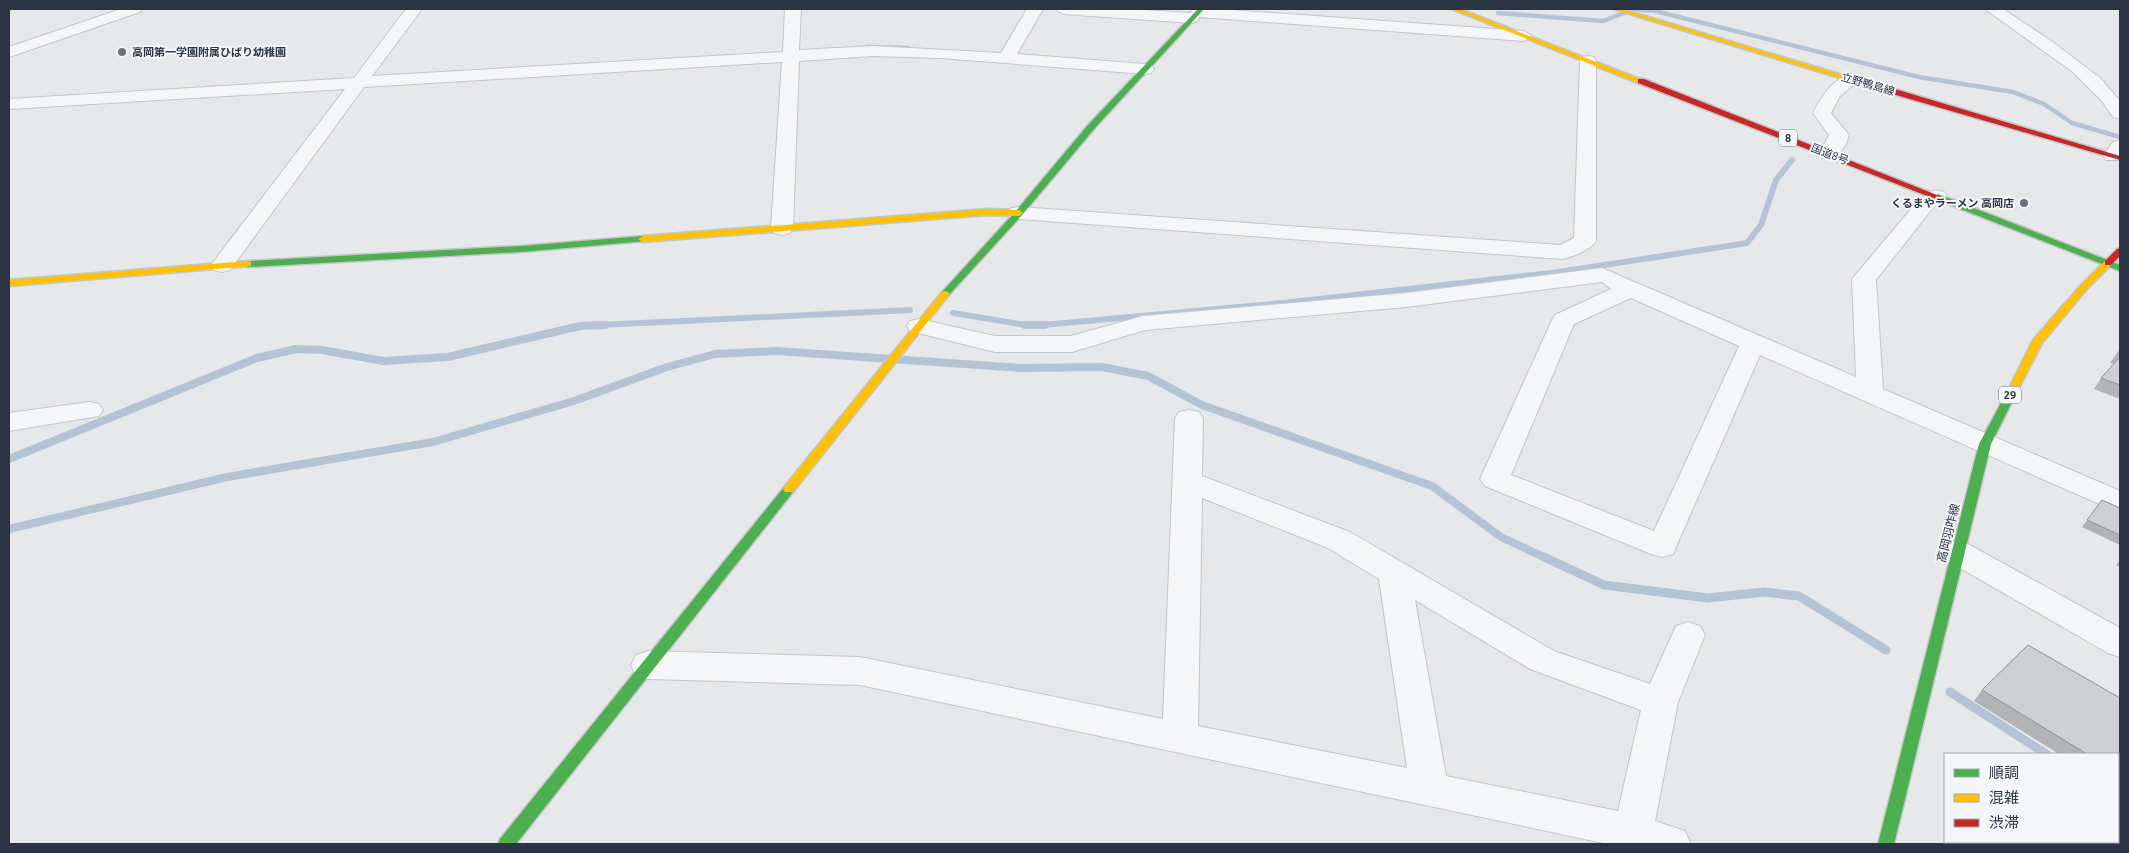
<svg xmlns="http://www.w3.org/2000/svg" width="2129" height="853" font-family="Ubuntu,'Noto Sans JP',sans-serif">
	<style>
		.lines { fill: none; stroke-linecap: round; stroke-linejoin: round }
		.stream-far3 { stroke: #b4c4d5; stroke-width: 4.5 }
		.stream-far2 { stroke: #b4c4d5; stroke-width: 6 }
		.stream-far1 { stroke: #b4c4d5; stroke-width: 8 }
		.stream { stroke: #b4c4d5; stroke-width: 9 }
		.street-casing { stroke: #c4c6c8; stroke-width: 2 }
		.fast-casing { stroke: #c4c6c8; stroke-width: 3 }
		.slow-casing { stroke: #c4c6c8; stroke-width: 3 }
		.jam-casing { stroke: #c4c6c8; stroke-width: 3 }
		.street { fill: #f5f6f7; fill-rule: evenodd }
		.fast { fill: #4caf50; fill-rule: evenodd }
		.slow { fill: #ffc107; fill-rule: evenodd }
		.jam { fill: #c62828; fill-rule: evenodd }
		.wall { fill: #b1b3b5 }
		.building { fill: #ced0d3; stroke: #909294 }
		.poi-dot { fill: #6c737f; stroke: #f4f6f9; stroke-width: 2 }
		.labels { text-anchor: middle; dominant-baseline: central; stroke-width: 4; stroke-linejoin: round; paint-order: stroke }
		.far-poi-label { font-size: 11px; font-weight: bold; fill: #2b3445; stroke: #f4f6f9; text-anchor: start }
		.far-street-label { font-size: 11px; fill: #2b3445; stroke: #f4f6f9 }
		.shield { fill: #f4f6f9; stroke: #676e7b; stroke-width: 1 }
		.shield-label { font-size: 11px; font-weight: bold; fill: #2b3445 }
		.street-label { font-size: 12px; fill: #2b3445; stroke: #f4f6f9 }
	</style>
	<rect width="100%" height="100%" fill="#e6e8ea"/>
	<g class="lines">
		<g class="stream-far3">
			<path d="M 1498,13 L 1603,21 L 1634,9 L 1655,11 L 1919,77 L 2013,92 L 2044,104 L 2072,123 L 2120,137"/>
			<path d="M 867,47 L 908,48"/>
		</g>
		<g class="stream-far2">
			<path d="M 953,313 L 1032,326 L 1283,303 L 1559,272 L 1747,243 L 1761,225 L 1776,180 L 1792,160"/>
			<path d="M 580,326 L 910,310"/>
		</g>
		<g class="stream-far1">
			<path d="M 1025,325 L 1045,325"/>
			<path d="M 9,459 L 257,358 L 296,349 L 322,350 L 383,361 L 448,357 L 580,326 L 605,325"/>
			<path d="M 9,529 L 227,477 L 433,442 L 574,401 L 667,367 L 715,354 L 776,351 L 1021,368 L 1102,367 L 1148,376 L 1202,405 L 1432,486 L 1501,537 L 1546,558"/>
		</g>
		<g class="stream">
			<path d="M 1544,557 L 1604,585 L 1708,598 L 1764,592 L 1799,596 L 1886,650"/>
			<path d="M 1950,692 L 2046,754"/>
			<path d="M 2118,800 L 2120,802"/>
		</g>
		<defs>
			<g id="street">
				<path d="M 121,9 L 143,9 L 140,12 L 9,57 L 9,47 Z"/>
				<path d="M 406,9 L 422,9 L 372,76 L 783,52 L 785,9 L 801,9 L 799,50 L 873,46 L 1001,53 L 1027,9 L 1043,9 L 1017,54 L 1145,64 L 1151,65 L 1154,69 L 1151,73 L 1145,74 L 940,58 L 873,56 L 799,61 L 793,228 L 790,233 L 782,235 L 774,233 L 771,228 L 782,62 L 364,87 L 230,270 L 222,272 L 214,270 L 211,265 L 345,89 L 9,109 L 9,99 L 354,78 Z"/>
				<path d="M 1055,9 L 1126,9 L 1191,13 L 1192,9 L 1217,9 L 1524,31 L 1532,36 L 1524,41 L 1199,17 L 1198,21 L 1192,23 L 1063,14 Z"/>
				<path d="M 1985,9 L 2003,9 L 2050,40 L 2100,78 L 2120,101 L 2120,118 L 2113,117 L 2102,101 L 2073,72 Z"/>
				<path d="M 1588,56 L 1594,57 L 1596,61 L 1596,241 C 1590,250 1574,256 1563,259 L 1019,219 L 1011,218 L 1008,213 L 1011,208 L 1019,207 L 1560,245 L 1574,238 L 1580,61 L 1582,57 Z"/>
				<path d="M 1852,74 L 1858,75 L 1861,79 L 1840,96 L 1831,113 L 1849,135 L 1846,144 L 1836,158 L 1822,158 L 1819,154 L 1829,135 L 1813,113 C 1822,96 1832,79 1852,74 Z"/>
				<path d="M 2120,140 L 2120,160 L 2106,160 L 2103,156 L 2113,142 Z"/>
				<path d="M 1937,190 L 1944,192 L 1947,196 L 1931,210 L 1876,280 L 1883,389 L 2120,491 L 2120,513 L 1760,355 L 1673,554 L 1662,557 L 1651,554 L 1485,486 L 1480,479 L 1552,320 L 1555,315 L 1611,289 L 1602,282 L 1406,307 L 1145,330 L 1072,352 L 995,352 L 910,331 L 907,326 L 910,321 L 919,319 L 995,336 L 1071,336 L 1143,316 L 1406,293 L 1602,268 L 1856,377 L 1852,279 L 1917,202 L 1930,192 ZM 1631,298 L 1739,346 L 1654,531 L 1511,475 L 1574,324 Z"/>
				<path d="M 89,402 L 99,404 L 103,410 L 99,416 L 9,431 L 9,413 Z"/>
				<path d="M 1189,410 L 1199,412 L 1203,418 L 1202,476 L 1350,532 L 1554,651 L 1650,684 L 1676,626 L 1688,622 L 1700,626 L 1705,635 L 1678,702 L 1655,821 L 1685,831 L 1691,844 L 1608,844 L 860,685 L 648,679 L 636,675 L 631,665 L 636,655 L 648,651 L 860,657 L 1163,719 L 1175,418 L 1179,412 ZM 1202,498 L 1328,548 L 1379,579 L 1407,768 L 1198,726 ZM 1415,600 L 1530,669 L 1641,710 L 1618,811 L 1446,776 Z"/>
				<path d="M 1957,541 L 1968,544 L 2120,628 L 2120,657 L 2108,653 L 1946,560 L 1941,552 L 1946,544 Z"/>
			</g>
			<g id="fast">
				<path d="M 1198,9 L 1204,9 L 1094,129 L 1022,215 L 948,296 L 942,296 L 940,294 L 942,292 L 1016,211 L 1088,125 Z"/>
				<path d="M 1938,194 L 2120,265 L 2120,271 L 1935,199 L 1934,197 Z"/>
				<path d="M 643,236 L 648,239 L 646,241 L 521,252 L 248,267 L 243,264 L 248,261 L 521,246 Z"/>
				<path d="M 2013,387 L 2018,390 L 1991,444 L 1894,844 L 1878,844 L 1979,444 L 2008,390 Z"/>
				<path d="M 789,485 L 795,489 L 793,492 L 516,844 L 498,844 L 500,839 L 785,486 Z"/>
			</g>
			<g id="slow">
				<path d="M 1452,9 L 1460,9 L 1645,81 L 1638,83 Z"/>
				<path d="M 1613,9 L 1622,9 L 1896,91 L 1889,93 Z"/>
				<path d="M 987,209 L 1019,210 L 1023,213 L 1019,216 L 987,215 L 643,242 L 638,239 L 643,236 Z"/>
				<path d="M 2108,260 L 2113,263 L 2086,290 L 2042,343 L 2017,392 L 2009,392 L 2008,390 L 2033,340 L 2080,286 L 2105,261 Z"/>
				<path d="M 248,261 L 251,262 L 251,266 L 9,286 L 9,280 Z"/>
				<path d="M 945,291 L 948,292 L 950,294 L 948,296 L 793,492 L 785,492 L 783,489 L 785,486 L 942,292 Z"/>
			</g>
			<g id="jam">
				<path d="M 1638,79 L 1644,79 L 1942,197 L 1938,200 L 1935,199 L 1638,83 Z"/>
				<path d="M 1889,89 L 1895,89 L 2120,156 L 2120,160 L 1889,93 Z"/>
				<path d="M 2120,248 L 2120,256 L 2111,265 L 2105,265 L 2105,261 L 2117,249 Z"/>
			</g>
		</defs>
		<use href="#street" class="street-casing"/>
		<use href="#fast" class="fast-casing"/>
		<use href="#slow" class="slow-casing"/>
		<use href="#jam" class="jam-casing"/>
		<use href="#street" class="street"/>
		<use href="#fast" class="fast"/>
		<use href="#slow" class="slow"/>
		<use href="#jam" class="jam"/>
	</g>
	<g class="wall">
		<path d="M 2120,349 L 2120,399 L 2094,389 L 2101,378 L 2114,364 L 2110,363 Z"/>
		<path d="M 2102,500 L 2120,508 L 2120,545 L 2082,527 Z"/>
		<path d="M 2120,560 L 2120,567 L 2116,565 Z"/>
		<path d="M 1982,690 L 2120,698 L 2120,792 L 2118,791 L 2118,754 L 2059,754 L 1974,701 Z"/>
	</g>
	<g class="building">
		<path d="M 2120,357 L 2120,385 L 2101,378 Z"/>
		<path d="M 2102,500 L 2120,508 L 2120,535 L 2087,520 Z"/>
		<path d="M 2028,645 L 2120,698 L 2120,774 L 2118,773 L 2118,754 L 2087,754 L 1982,690 Z"/>
	</g>
	<g class="poi-dot">
		<circle cx="122" cy="52" r="5"/>
		<circle cx="2024" cy="203" r="5"/>
	</g>
	<g class="labels">
		<g class="far-poi-label">
			<text x="132" y="52">高岡第一学園附属ひばり幼稚園</text>
			<text x="2014" y="203" text-anchor="end">くるまやラーメン 高岡店</text>
		</g>
		<g class="far-street-label">
			<text transform="translate(1868 84) rotate(16)">立野鴨島線</text>
			<text transform="translate(1830 154) rotate(21)">国道8号</text>
		</g>
		<g class="shield">
			<rect x="1779" y="129.5" width="18" height="17" rx="4"/>
			<rect x="1999" y="386.5" width="22" height="17" rx="4"/>
		</g>
		<g class="shield-label">
			<text x="1788" y="138">8</text>
			<text x="2010" y="395">29</text>
		</g>
		<g class="street-label">
			<text transform="translate(1948 533) rotate(-76)">高岡羽咋線</text>
		</g>
	</g>
	<rect width="2129" height="853" fill="none" stroke="#2b3445" stroke-width="20"/>
	<rect x="1944" y="753" width="175" height="90" fill="#f4f6f9" stroke="#a4a8b1"/>
	<rect x="1954" y="769" width="25" height="8" fill="#4caf50" stroke="#a4a8b1"/>
	<text x="1989" y="778" font-size="15" fill="#2b3445">順調</text>
	<rect x="1954" y="794" width="25" height="8" fill="#ffc107" stroke="#a4a8b1"/>
	<text x="1989" y="803" font-size="15" fill="#2b3445">混雑</text>
	<rect x="1954" y="819" width="25" height="8" fill="#c62828" stroke="#a4a8b1"/>
	<text x="1989" y="828" font-size="15" fill="#2b3445">渋滞</text>
</svg>
